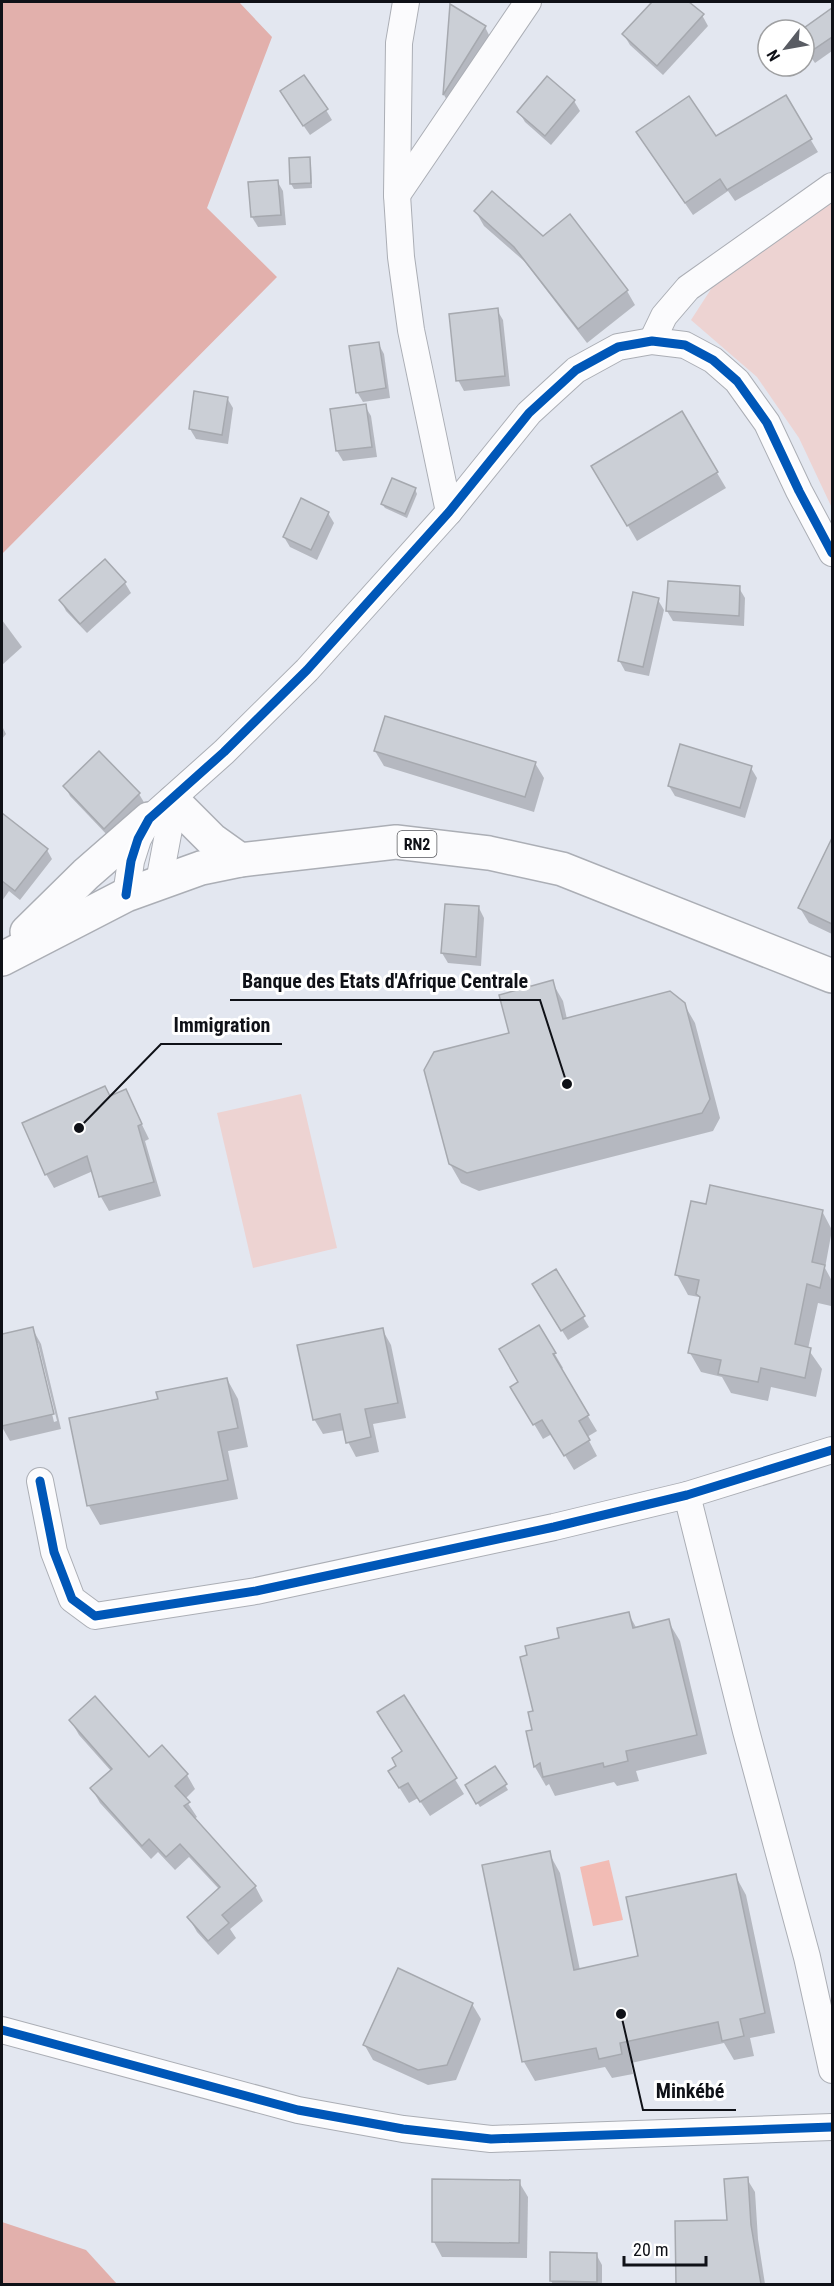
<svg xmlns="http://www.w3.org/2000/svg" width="834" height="2286" font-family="'Roboto Condensed',sans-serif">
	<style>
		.green { fill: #edd3d2 }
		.forest { fill: #e2b0ac }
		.water { fill: #f2bcb5 }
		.shadow { fill: #0003; fill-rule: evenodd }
		.building { fill: #cbcfd6; stroke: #a6a9af; stroke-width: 1.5 }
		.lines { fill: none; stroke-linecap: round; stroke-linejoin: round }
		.street-casing { stroke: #abaeb5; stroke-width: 28 }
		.highway-casing { stroke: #abaeb5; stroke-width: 36 }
		.street { stroke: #fbfbfd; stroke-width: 26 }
		.highway { stroke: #fbfbfd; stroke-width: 33 }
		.cycleway-casing { stroke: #fff; stroke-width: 13 }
		.cycleway { stroke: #0057b8; stroke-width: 9 }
		.labels { text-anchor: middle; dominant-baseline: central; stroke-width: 6; stroke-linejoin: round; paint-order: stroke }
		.shield { fill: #fff; stroke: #57585d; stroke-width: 1.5 }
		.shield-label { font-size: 16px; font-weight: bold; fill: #0f1117 }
		.leader { fill: none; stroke: #0f1117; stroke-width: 2 }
		.callout-dot { fill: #0f1117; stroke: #fff; stroke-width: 2 }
		.callout-label { font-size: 20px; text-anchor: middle; font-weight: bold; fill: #0f1117; stroke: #fff; stroke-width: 6; stroke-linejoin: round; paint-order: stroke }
	</style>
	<rect width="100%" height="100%" fill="#e3e7f0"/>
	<g class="green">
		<path d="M 832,202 L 832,508 L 799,438 L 757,377 L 691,320 L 713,286 Z"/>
		<path d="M 301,1094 L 337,1248 L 253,1268 L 217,1113 Z"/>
	</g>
	<g class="forest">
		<path d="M 2,2 L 239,2 L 272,37 L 207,208 L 277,277 L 2,554 Z"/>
		<path d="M 2,2222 L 86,2250 L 117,2284 L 2,2284 Z"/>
	</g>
	<path class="water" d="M 609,1860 L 623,1920 L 593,1926 L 580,1867 Z"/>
	<g class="shadow">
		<path d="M 654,2 L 687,2 L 702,15 L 708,26 L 663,75 L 630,45 L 624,35 Z"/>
		<path d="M 451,6 L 485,27 L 490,37 L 449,104 L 444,95 Z"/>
		<path d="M 829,12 L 832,16 L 832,51 L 815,63 L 804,47 L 803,30 Z"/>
		<path d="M 785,97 L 818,152 L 735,201 L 728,191 L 693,215 L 645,145 L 716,138 Z"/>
		<path d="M 574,101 L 580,111 L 551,145 L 525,122 L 519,112 Z"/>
		<path d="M 287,102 L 326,110 L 332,120 L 310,135 Z"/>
		<path d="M 309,159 L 311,164 L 312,188 L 294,189 L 291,184 Z"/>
		<path d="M 277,181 L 283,191 L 286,225 L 258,227 L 252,217 Z"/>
		<path d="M 476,212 L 543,238 L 570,217 L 627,291 L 635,305 L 587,343 L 524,261 L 484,226 Z"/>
		<path d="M 497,310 L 503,320 L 510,386 L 464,391 L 458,380 Z"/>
		<path d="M 378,343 L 384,354 L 390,398 L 363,402 L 357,392 Z"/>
		<path d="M 227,398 L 233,408 L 228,444 L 196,439 L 190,429 Z"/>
		<path d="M 365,406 L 371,416 L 377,457 L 343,461 L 337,451 Z"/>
		<path d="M 682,414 L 726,488 L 637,541 L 593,466 Z"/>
		<path d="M 415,489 L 417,494 L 407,518 L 385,508 L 382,504 Z"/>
		<path d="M 328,513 L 334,523 L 317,560 L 290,547 L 284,537 Z"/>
		<path d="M 105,561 L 125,583 L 131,593 L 87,633 L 66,611 L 61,601 Z"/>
		<path d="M 739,588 L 745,598 L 744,626 L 673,621 L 667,611 Z"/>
		<path d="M 658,600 L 664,610 L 649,676 L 625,671 L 619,660 Z"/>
		<path d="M 2,620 L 22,647 L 2,665 Z"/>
		<path d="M 2,726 L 6,734 L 2,739 Z"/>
		<path d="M 375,751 L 535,763 L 544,778 L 534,812 L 384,766 Z"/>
		<path d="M 99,753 L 139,794 L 145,804 L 110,838 L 70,796 L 65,786 Z"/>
		<path d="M 751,768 L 757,778 L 745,818 L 675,796 L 669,786 Z"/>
		<path d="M 10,821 L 47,850 L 52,859 L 20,900 L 9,891 L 2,901 L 2,832 Z"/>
		<path d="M 823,860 L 832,865 L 832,934 L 809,923 L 800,908 Z"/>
		<path d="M 479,908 L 484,918 L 481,966 L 448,963 L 442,953 Z"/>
		<path d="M 552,982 L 563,1001 L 567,1019 L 684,1004 L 695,1023 L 720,1118 L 713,1131 L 479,1191 L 461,1183 L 450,1164 L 511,1034 Z"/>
		<path d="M 125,1090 L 149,1139 L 145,1141 L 161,1196 L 109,1211 L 101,1197 L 93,1171 L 54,1188 L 46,1174 L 110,1097 Z"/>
		<path d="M 707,1206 L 822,1211 L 832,1230 L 825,1268 L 832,1281 L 832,1300 L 831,1306 L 818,1303 L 808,1349 L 822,1369 L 816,1397 L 771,1387 L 768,1401 L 731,1393 L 722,1377 L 701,1372 L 690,1353 L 701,1300 L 699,1297 L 688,1295 L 677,1275 Z"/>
		<path d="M 555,1271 L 589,1327 L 568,1340 L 539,1294 Z"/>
		<path d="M 539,1327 L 563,1368 L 560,1370 L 597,1431 L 587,1437 L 597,1456 L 574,1470 L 552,1434 L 543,1439 L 512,1387 L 520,1382 Z"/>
		<path d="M 32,1328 L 41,1344 L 61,1429 L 10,1441 L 2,1427 L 2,1336 ZM 35,1343 L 38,1343 L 57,1421 L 54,1422 Z"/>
		<path d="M 382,1329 L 391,1345 L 406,1418 L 373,1424 L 379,1452 L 356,1457 L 348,1442 L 345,1430 L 323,1434 L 314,1419 Z"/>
		<path d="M 227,1379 L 238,1399 L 248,1447 L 228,1451 L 238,1499 L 100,1525 L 89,1506 L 71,1419 L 160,1401 Z"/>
		<path d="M 628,1613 L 637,1629 L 668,1621 L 680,1641 L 707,1754 L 636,1771 L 639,1781 L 617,1786 L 614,1782 L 555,1796 L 549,1784 L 546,1786 L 535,1767 L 528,1732 L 534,1731 L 535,1712 L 561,1639 Z"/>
		<path d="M 404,1697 L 464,1794 L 430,1816 L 418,1798 L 409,1803 L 399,1787 L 404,1759 Z"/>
		<path d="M 71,1721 L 149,1759 L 162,1747 L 187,1775 L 195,1789 L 185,1799 L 197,1817 L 194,1819 L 255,1886 L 263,1901 L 230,1929 L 236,1938 L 218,1955 L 197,1932 L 189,1918 L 219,1889 L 189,1857 L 175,1870 L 158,1852 L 151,1859 L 100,1803 L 92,1789 L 111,1771 L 79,1735 Z"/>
		<path d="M 495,1768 L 508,1790 L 480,1807 L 467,1786 Z"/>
		<path d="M 549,1853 L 560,1873 L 580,1970 L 640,1957 L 735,1875 L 746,1895 L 775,2033 L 750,2038 L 754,2056 L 734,2060 L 724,2043 L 631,2063 L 633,2074 L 612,2078 L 605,2067 L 535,2081 L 524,2062 L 483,1866 Z"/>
		<path d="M 472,2004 L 481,2019 L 456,2080 L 428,2085 L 373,2060 L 364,2044 Z"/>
		<path d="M 747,2179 L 755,2192 L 758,2239 L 765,2284 L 677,2284 L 676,2275 L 729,2221 Z"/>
		<path d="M 519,2182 L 528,2197 L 527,2258 L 442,2257 L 434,2242 Z"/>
		<path d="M 596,2254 L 602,2265 L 602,2284 L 553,2284 L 551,2281 Z"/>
	</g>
	<g class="building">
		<path d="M 652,2 L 689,2 L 704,14 L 657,66 L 622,34 Z"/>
		<path d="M 450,4 L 486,26 L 443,95 Z"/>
		<path d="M 832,8 L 832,37 L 804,56 L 804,28 Z"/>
		<path d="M 304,75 L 328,109 L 303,126 L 280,91 Z"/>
		<path d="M 547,76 L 575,100 L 545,136 L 517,112 Z"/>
		<path d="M 786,95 L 812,139 L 727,190 L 720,179 L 685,203 L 636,132 L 689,96 L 716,136 Z"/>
		<path d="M 310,157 L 311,183 L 290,184 L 289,158 Z"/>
		<path d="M 278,180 L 281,215 L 251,217 L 248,182 Z"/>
		<path d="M 492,191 L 543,236 L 570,214 L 628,290 L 578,329 L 514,247 L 474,211 Z"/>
		<path d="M 498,308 L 505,376 L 456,381 L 449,314 Z"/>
		<path d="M 379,342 L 386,388 L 356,393 L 349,346 Z"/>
		<path d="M 194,391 L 228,397 L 222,435 L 189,429 Z"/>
		<path d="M 366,404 L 372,447 L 336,451 L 330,409 Z"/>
		<path d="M 682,411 L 718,472 L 627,526 L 591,466 Z"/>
		<path d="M 392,478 L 416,488 L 405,514 L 381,504 Z"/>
		<path d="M 301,498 L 329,512 L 311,550 L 283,537 Z"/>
		<path d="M 105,559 L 126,582 L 80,624 L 59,600 Z"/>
		<path d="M 668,581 L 740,586 L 739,616 L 666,611 Z"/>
		<path d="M 633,592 L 659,598 L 643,667 L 618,661 Z"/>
		<path d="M 385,716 L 536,762 L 525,797 L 374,751 Z"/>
		<path d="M 680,744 L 752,766 L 740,808 L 668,786 Z"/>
		<path d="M 99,751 L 140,793 L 104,829 L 63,786 Z"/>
		<path d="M 2,813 L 48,849 L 15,891 L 2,881 Z"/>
		<path d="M 832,838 L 832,924 L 798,908 Z"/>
		<path d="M 445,904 L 479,906 L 476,957 L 441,953 Z"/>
		<path d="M 553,980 L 563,1019 L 670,991 L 685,1003 L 710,1099 L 702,1113 L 467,1173 L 449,1164 L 424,1070 L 434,1052 L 509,1033 L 499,995 Z"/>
		<path d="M 105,1086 L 110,1096 L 126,1089 L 142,1124 L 138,1126 L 154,1182 L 99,1197 L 87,1156 L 45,1175 L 22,1123 Z"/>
		<path d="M 710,1185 L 823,1210 L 812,1262 L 825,1265 L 820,1288 L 807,1284 L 795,1344 L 811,1348 L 805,1378 L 761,1368 L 758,1382 L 718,1374 L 721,1360 L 688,1353 L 700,1297 L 696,1294 L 699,1280 L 675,1275 L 691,1201 L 706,1204 Z"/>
		<path d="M 556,1269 L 585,1316 L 561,1331 L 532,1284 Z"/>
		<path d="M 539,1325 L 556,1353 L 553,1354 L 589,1415 L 579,1421 L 590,1440 L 564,1456 L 542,1420 L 533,1425 L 510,1387 L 518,1382 L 499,1349 Z"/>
		<path d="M 33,1327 L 54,1414 L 2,1426 L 2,1334 Z"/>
		<path d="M 383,1328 L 398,1403 L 365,1409 L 371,1437 L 346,1443 L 340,1414 L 313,1420 L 297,1345 Z"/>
		<path d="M 227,1378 L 238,1428 L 218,1432 L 228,1480 L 87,1506 L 69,1418 L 158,1399 L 156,1392 Z"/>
		<path d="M 629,1612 L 633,1628 L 669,1619 L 697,1735 L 626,1751 L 628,1761 L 604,1767 L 603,1763 L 543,1777 L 540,1763 L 534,1767 L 526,1731 L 532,1730 L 528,1712 L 533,1711 L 520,1657 L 527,1655 L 525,1646 L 559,1638 L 557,1628 Z"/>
		<path d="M 404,1695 L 457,1778 L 420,1802 L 408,1783 L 399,1788 L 388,1771 L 396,1766 L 392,1758 L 402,1751 L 377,1712 Z"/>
		<path d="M 95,1696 L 149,1757 L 162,1745 L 188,1774 L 175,1786 L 190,1802 L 184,1806 L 256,1886 L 222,1915 L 229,1923 L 208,1941 L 187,1917 L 220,1887 L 180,1844 L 166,1857 L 149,1839 L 142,1846 L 90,1788 L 112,1769 L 69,1720 Z"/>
		<path d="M 495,1766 L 507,1784 L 476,1804 L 465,1785 Z"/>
		<path d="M 550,1851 L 574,1970 L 638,1956 L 626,1897 L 736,1874 L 765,2013 L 740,2019 L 744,2036 L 722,2041 L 718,2022 L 620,2043 L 622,2054 L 599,2059 L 596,2048 L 522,2062 L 482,1865 Z"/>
		<path d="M 398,1968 L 473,2003 L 447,2065 L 418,2070 L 363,2045 Z"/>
		<path d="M 748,2177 L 751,2225 L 761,2284 L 676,2284 L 675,2221 L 727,2220 L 724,2179 Z"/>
		<path d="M 432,2179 L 520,2180 L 519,2243 L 432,2242 Z"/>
		<path d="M 550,2252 L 597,2253 L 597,2282 L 550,2281 Z"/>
	</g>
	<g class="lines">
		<defs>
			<g id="street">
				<path d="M 406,2 L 399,43 L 397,195 L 401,257 L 411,330 L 449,512"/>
				<path d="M 397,195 L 528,2"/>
				<path d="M 652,341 L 664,316 L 688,288 L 832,186"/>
				<path d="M 159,882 L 175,797"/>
				<path d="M 126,895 L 131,861 L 138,839 L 149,819 L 224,752 L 307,670 L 449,512 L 529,413 L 576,370 L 618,347 L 652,341 L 685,345 L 713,360 L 737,381 L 767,423 L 799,491 L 832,553"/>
				<path d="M 40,1481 L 54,1552 L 72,1599 L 95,1616 L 256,1591 L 554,1527 L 687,1495 L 832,1450"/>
				<path d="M 687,1495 L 746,1731 L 807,1957 L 832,2070"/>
				<path d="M 2,2030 L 298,2110 L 403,2129 L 491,2139 L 832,2127"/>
			</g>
			<g id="highway">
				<path d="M 174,802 L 212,840 L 240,860"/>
				<path d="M 27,932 L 86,874 L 149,819"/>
				<path d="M 2,959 L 126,895 L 201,868 L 240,860 L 396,842 L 489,853 L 562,869 L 832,976"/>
			</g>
		</defs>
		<use href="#street" class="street-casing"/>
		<use href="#highway" class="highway-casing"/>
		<use href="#street" class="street"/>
		<use href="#highway" class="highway"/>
		<defs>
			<g id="cycleway">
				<path d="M 126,895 L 131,861 L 138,839 L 149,819 L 224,752 L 307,670 L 449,512 L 529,413 L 576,370 L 618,347 L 652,341 L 685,345 L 713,360 L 737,381 L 767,423 L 799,491 L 832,553"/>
				<path d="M 40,1481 L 54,1552 L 72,1599 L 95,1616 L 256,1591 L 554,1527 L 687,1495 L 832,1450"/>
				<path d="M 2,2030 L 298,2110 L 403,2129 L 491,2139 L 832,2127"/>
			</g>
		</defs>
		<use href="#cycleway" class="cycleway-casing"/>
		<use href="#cycleway" class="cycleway"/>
	</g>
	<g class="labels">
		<rect class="shield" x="397.5" y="831" width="39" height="26" rx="4.5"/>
		<g class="shield-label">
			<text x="417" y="844">RN2</text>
		</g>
	</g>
	<path class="leader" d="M567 1084L540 1000H230M79 1128L161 1044H282M621 2014L643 2110H736"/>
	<g class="callout-dot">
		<circle cx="567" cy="1084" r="6"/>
		<circle cx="79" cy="1128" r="6"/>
		<circle cx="621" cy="2014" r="6"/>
	</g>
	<g class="callout-label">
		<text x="385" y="988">Banque des Etats d'Afrique Centrale</text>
		<text x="222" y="1032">Immigration</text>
		<text x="690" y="2098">Minkébé</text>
	</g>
	<rect width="834" height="2286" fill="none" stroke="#0f1117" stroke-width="6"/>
	<g transform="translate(786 48) rotate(239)"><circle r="28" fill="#ffffff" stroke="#9fa0a2" stroke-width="1.5"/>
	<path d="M0-4.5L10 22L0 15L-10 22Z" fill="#595c63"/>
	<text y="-9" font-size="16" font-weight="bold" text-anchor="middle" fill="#0f1117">N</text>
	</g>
	<path d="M624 2256v9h82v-9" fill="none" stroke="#0f1117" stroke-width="3"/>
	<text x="633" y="2256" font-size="18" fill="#0f1117" stroke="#ffffff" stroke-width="4.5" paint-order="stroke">20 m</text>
</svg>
